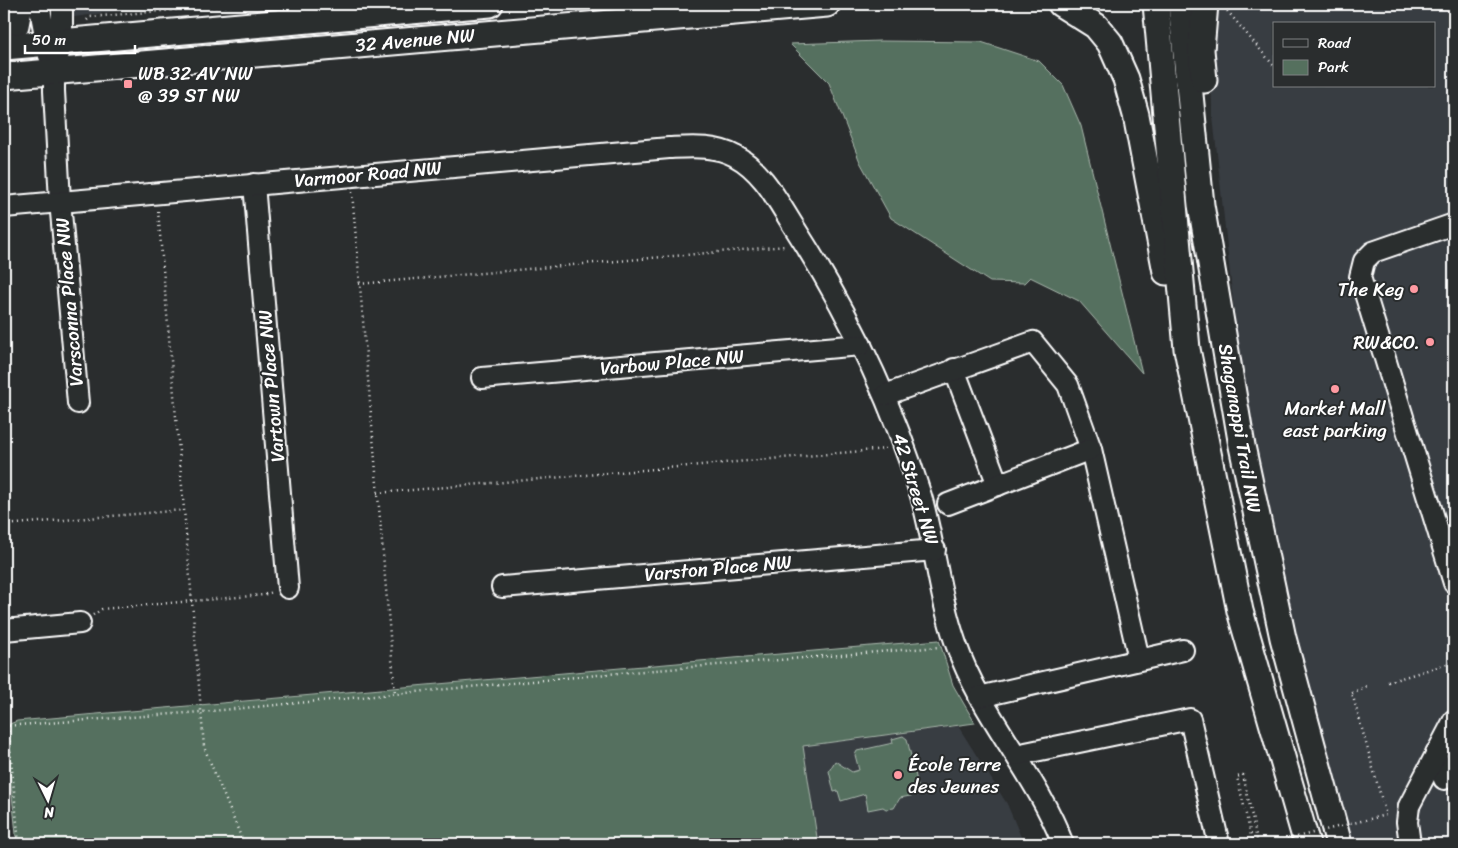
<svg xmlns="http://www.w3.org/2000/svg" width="1458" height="848" font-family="Sriracha,sans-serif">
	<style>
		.built { fill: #393d43; fill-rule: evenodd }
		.green { fill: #55705e; stroke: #aab8ae }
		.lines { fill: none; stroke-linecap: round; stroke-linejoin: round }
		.minor-casing { stroke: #fff; stroke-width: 24 }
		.major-casing { stroke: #fff; stroke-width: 29 }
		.path { stroke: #fff; stroke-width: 2.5; stroke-dasharray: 1 4; stroke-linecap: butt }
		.minor { stroke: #2a2d2e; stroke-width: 20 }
		.major { stroke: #2a2d2e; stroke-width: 25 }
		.path-bridge { stroke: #fff; stroke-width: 2.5; stroke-dasharray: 1 4; stroke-linecap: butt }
		.poi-dot { fill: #ff9aa2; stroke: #2a2d2e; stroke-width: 2 }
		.labels { text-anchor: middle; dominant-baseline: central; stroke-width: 4; stroke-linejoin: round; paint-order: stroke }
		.street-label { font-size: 19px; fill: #fff; stroke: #2a2d2e }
		.poi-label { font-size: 19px; fill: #fff; stroke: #2a2d2e; text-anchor: start }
	</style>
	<rect width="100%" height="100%" fill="#2a2d2e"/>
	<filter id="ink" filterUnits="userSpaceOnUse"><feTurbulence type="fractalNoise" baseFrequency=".02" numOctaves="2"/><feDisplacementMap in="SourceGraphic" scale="10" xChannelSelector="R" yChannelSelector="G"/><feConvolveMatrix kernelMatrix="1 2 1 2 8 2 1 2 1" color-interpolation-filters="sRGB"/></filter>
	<g filter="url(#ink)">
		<g class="built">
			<path d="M 4,4 L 166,4 L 4,27 Z"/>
			<path d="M 1213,4 L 1454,4 L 1454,844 L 1353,844 L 1294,640 L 1248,441 L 1212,107 L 1210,12 ZM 1274,24 L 1434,24 L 1434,86 L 1274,86 Z"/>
			<path d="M 958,726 L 1007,804 L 1024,844 L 818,844 L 803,746 Z"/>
		</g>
		<g class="green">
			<path d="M 880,41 L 981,42 L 1039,61 L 1063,85 L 1081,126 L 1142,373 L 1079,301 L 1030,277 L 1024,283 L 990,282 L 891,218 L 860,162 L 829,83 L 790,44 Z"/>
			<path d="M 939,640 L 953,685 L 975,723 L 803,746 L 818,844 L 17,844 L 5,726 L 17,721 Z"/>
			<path d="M 903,736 L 907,739 L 920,794 L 900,798 L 894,808 L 886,809 L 883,807 L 868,810 L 865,794 L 841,801 L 838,791 L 834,792 L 829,771 L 835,761 L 852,772 L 859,770 L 855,755 L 857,751 L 893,743 L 892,739 Z"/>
		</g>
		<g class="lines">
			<defs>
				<g id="minor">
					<path d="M 39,4 L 49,56"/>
					<path d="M 62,4 L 62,42 L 54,72 L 54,91 L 60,201 L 78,403"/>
					<path d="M 254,184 L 288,588"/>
					<path d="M 4,207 L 669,148 C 692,147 715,145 735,156 C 764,171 779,204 796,230 C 849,313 892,402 921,496 C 935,545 939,596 956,644 C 981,716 1036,773 1063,844"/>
					<path d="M 1454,224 L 1373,252 L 1364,261 L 1360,277 L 1454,583"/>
					<path d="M 954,369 L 998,485"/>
					<path d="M 482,378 L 861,345"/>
					<path d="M 885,395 L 1033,342 L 1068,385 L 1091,449 L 1139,659"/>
					<path d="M 948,504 L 1091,449"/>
					<path d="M 502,587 L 935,550"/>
					<path d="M 4,630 L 80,623"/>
					<path d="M 979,697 L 1183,650"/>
					<path d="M 1436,753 L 1444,779"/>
					<path d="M 1016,755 L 1190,719 L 1219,844"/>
					<path d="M 1410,844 L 1407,822 L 1409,806 L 1454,720"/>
				</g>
				<g id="major">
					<path d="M 1061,4 L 1096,26 L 1110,43 L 1126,79 L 1136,115 L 1166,272"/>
					<path d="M 1156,4 L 1187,349 L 1240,611 L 1307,844"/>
					<path d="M 1181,4 L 1201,205 L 1242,446 L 1283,638 L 1339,844"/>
					<path d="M 4,31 L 16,25 L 20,4"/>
					<path d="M 4,47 L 490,4"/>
					<path d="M 4,76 L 827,4"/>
					<path d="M 1204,80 L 1201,50 L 1205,4"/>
				</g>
			</defs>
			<use href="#minor" class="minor-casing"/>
			<use href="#major" class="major-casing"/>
			<g class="path">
				<path d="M 1224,7 L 1274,66"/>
				<path d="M 87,20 L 90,17 L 242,4"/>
				<path d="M 352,192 L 395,694"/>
				<path d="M 158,211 L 192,601 L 263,595 L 273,592"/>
				<path d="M 359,284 L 786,246"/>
				<path d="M 377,493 L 886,449"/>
				<path d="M 4,525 L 183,510"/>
				<path d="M 93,615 L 102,609 L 192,601 L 204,747 L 244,844"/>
				<path d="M 1388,682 L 1454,662"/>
				<path d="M 1352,693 L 1367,686"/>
				<path d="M 4,726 L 201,712 L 619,673 L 939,647"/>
				<path d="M 8,726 L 19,844"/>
				<path d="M 1253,844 L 1237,777 L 1243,775 L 1258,844"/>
			</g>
			<use href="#minor" class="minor"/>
			<use href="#major" class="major"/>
			<path class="path-bridge" d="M 1268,844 L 1386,815 L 1352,693"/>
		</g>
	</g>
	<g class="poi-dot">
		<rect x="123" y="79" width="10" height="10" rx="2.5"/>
		<circle cx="1414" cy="289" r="5"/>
		<circle cx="1430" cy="342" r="5"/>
		<circle cx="1335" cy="389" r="5"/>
		<circle cx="898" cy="775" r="5"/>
	</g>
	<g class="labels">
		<g class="street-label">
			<text transform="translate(415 40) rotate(-5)">32 Avenue NW</text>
			<text transform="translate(368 174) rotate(-5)">Varmoor Road NW</text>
			<text transform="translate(69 302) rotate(-95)">Varsconna Place NW</text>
			<text transform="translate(672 362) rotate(-5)">Varbow Place NW</text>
			<text transform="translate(271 386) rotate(-95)">Vartown Place NW</text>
			<text transform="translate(1240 428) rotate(80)">Shaganappi Trail NW</text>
			<text transform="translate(916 489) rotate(73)">42 Street NW</text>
			<text transform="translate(718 568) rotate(-5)">Varston Place NW</text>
		</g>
		<g class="poi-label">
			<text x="138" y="73">WB 32 AV NW<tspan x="138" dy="22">@ 39 ST NW</tspan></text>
			<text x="1404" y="289" text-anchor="end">The Keg</text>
			<text x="1420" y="342" text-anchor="end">RW&amp;CO.</text>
			<text x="1335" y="408" text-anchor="middle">Market Mall<tspan x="1335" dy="22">east parking</tspan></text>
			<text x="908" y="764">École Terre<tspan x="908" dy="22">des Jeunes</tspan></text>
		</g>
	</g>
	<rect width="1458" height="848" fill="none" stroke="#2a2d2e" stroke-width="20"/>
	<rect x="10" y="10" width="1438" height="828" fill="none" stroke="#fff" stroke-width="2" filter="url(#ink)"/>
	<rect x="1273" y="22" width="162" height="65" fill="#2a2d2e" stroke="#7f8182"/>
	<rect x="1283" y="39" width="25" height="8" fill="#2a2d2e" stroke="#7f8182"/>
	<text x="1318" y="48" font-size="15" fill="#ffffff">Road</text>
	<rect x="1283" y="60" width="25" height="15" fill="#55705e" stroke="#7f8182"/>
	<text x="1318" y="72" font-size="15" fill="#ffffff">Park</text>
	<g transform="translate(48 800) rotate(175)" stroke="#2a2d2e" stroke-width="4" paint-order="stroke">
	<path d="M0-4L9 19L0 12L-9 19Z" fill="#ffffff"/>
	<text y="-8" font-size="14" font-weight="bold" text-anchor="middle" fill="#ffffff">N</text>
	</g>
	<path d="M25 45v8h110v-8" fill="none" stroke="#ffffff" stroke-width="2.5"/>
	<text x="32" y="45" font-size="15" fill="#ffffff" stroke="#2a2d2e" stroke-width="4" paint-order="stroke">50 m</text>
</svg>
